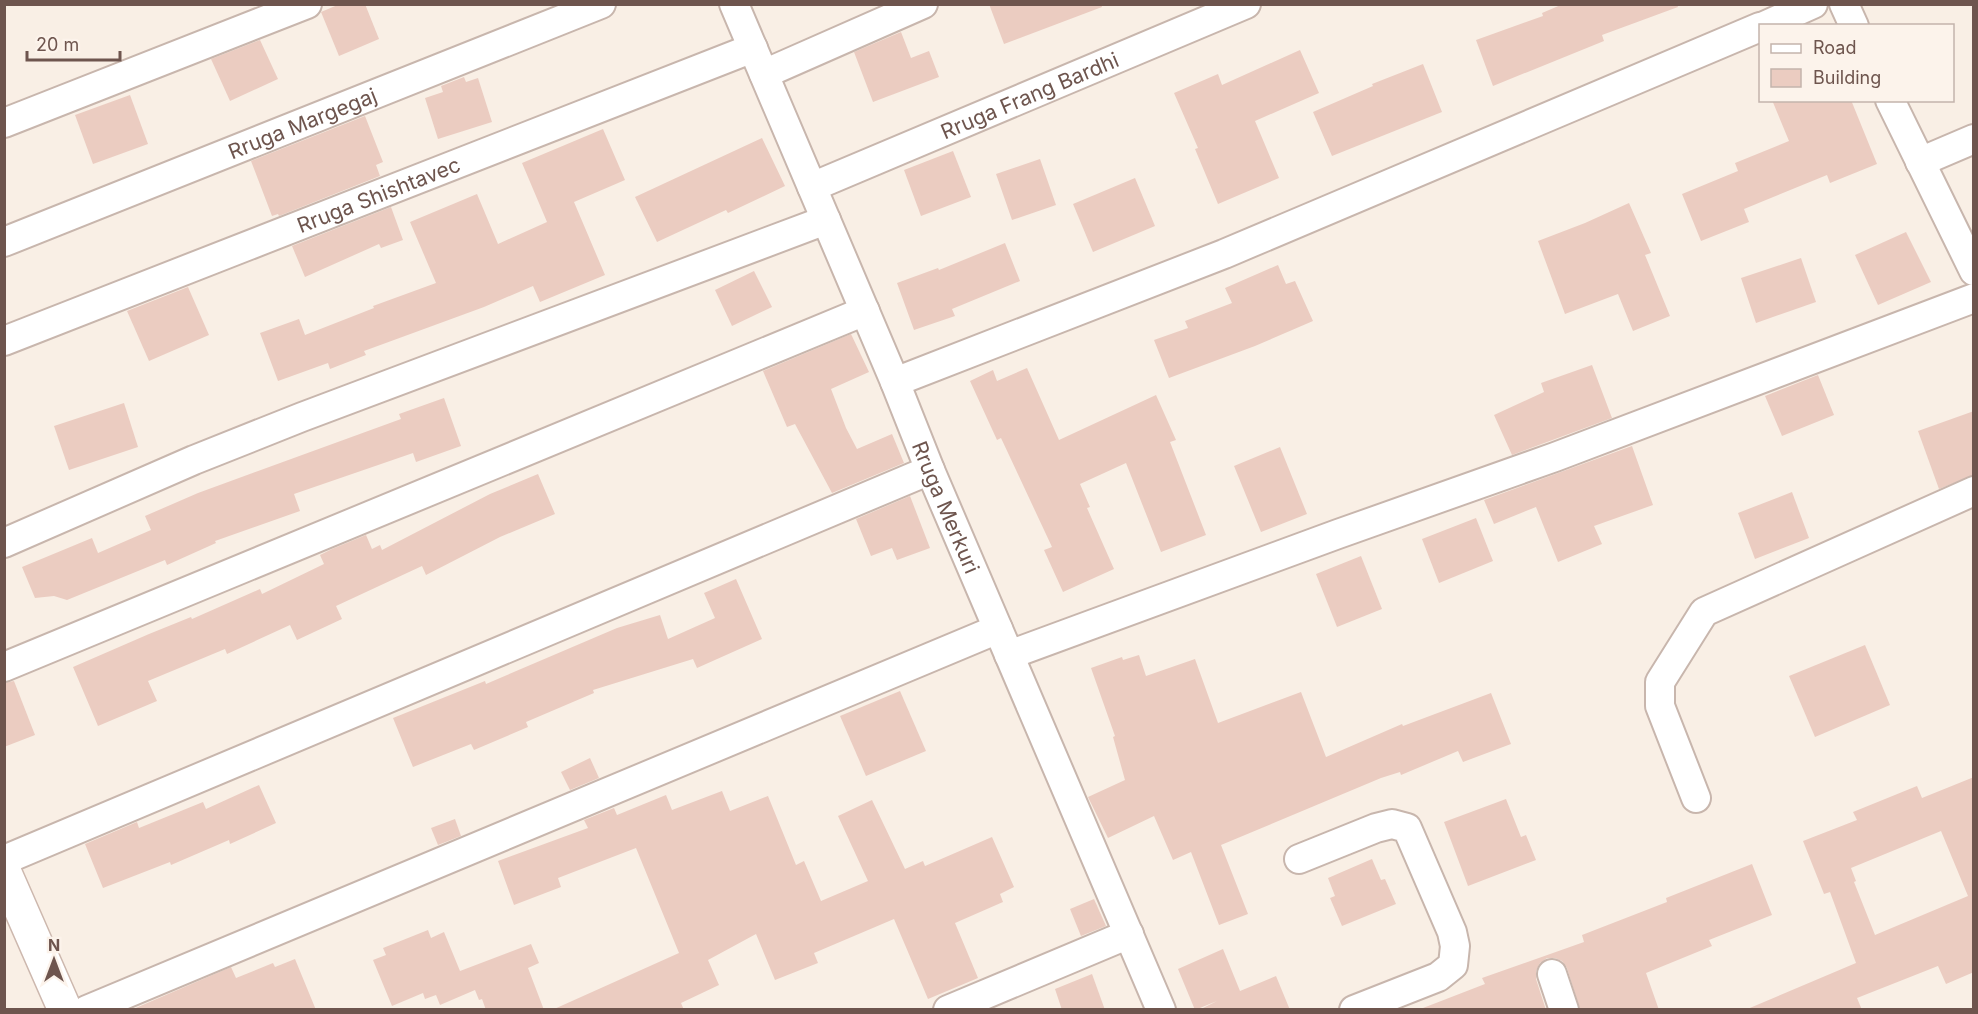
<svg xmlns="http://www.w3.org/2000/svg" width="1978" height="1014" font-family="Inter,sans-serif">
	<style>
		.building { fill: #ebccc1; fill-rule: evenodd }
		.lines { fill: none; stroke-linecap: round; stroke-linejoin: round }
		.street-casing { stroke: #c8b6ad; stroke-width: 32 }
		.secondary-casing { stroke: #cdb8ae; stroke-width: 36 }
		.street { stroke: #fff; stroke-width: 28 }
		.secondary { stroke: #fff; stroke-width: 33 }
		.labels { text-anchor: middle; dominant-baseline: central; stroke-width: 4.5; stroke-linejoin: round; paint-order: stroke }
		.street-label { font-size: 21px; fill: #6e554e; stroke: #fcf3eb }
	</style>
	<rect width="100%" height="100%" fill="#f9efe5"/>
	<g class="building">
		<path d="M 340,4 L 365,4 L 379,39 L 339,56 L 321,12 Z"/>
		<path d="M 989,4 L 1101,4 L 1102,7 L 1004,44 Z"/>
		<path d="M 1563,4 L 1677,4 L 1678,7 L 1602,35 L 1604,41 L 1493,86 L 1476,40 L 1543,16 L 1542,13 Z"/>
		<path d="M 901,32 L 911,58 L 929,51 L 939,77 L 873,102 L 854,52 Z"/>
		<path d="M 260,40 L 278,79 L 230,101 L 211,59 Z"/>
		<path d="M 1300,50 L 1319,93 L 1255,121 L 1279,178 L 1218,204 L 1195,149 L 1198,148 L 1174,93 L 1218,74 L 1222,85 Z"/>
		<path d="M 1423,64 L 1442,112 L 1332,156 L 1313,112 L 1373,86 L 1372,84 Z"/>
		<path d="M 464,77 L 466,82 L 478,78 L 492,122 L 438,139 L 425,98 L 443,92 L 441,86 Z"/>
		<path d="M 130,95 L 148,144 L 93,164 L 75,115 Z"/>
		<path d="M 1772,100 L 1851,100 L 1877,164 L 1830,183 L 1827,175 L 1744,209 L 1749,222 L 1701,241 L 1682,194 L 1738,171 L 1735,163 L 1789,141 Z"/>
		<path d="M 365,116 L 383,162 L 376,165 L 380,176 L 279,216 L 278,214 L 272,216 L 251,161 Z"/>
		<path d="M 603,129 L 625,180 L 574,202 L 605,275 L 540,302 L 533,286 L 484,307 L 364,351 L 366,355 L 330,369 L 328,363 L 278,381 L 260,333 L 299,319 L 305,335 L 374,308 L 373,306 L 436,283 L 410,222 L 477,194 L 498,244 L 547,222 L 522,163 Z"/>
		<path d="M 762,138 L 785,186 L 728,213 L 726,210 L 657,242 L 635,197 Z"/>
		<path d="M 953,151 L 971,197 L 921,216 L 904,170 Z"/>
		<path d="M 1040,159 L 1056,205 L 1012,220 L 996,174 Z"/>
		<path d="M 1135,178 L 1155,226 L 1093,252 L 1073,204 Z"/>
		<path d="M 1629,203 L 1651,253 L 1645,255 L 1670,316 L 1633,331 L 1618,294 L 1565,314 L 1538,241 L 1585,223 Z"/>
		<path d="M 391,207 L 403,240 L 381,248 L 379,244 L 305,277 L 292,246 Z"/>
		<path d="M 1906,232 L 1931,282 L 1878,305 L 1855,255 Z"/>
		<path d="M 1005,243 L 1020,281 L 952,309 L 955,316 L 914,330 L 897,283 L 938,268 L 939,270 Z"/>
		<path d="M 1801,258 L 1816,302 L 1756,323 L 1741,278 Z"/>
		<path d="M 1278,265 L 1286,284 L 1295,281 L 1313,321 L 1255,346 L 1169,378 L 1154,340 L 1188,328 L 1185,321 L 1232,303 L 1225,288 Z"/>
		<path d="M 754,271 L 772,307 L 732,326 L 715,290 Z"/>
		<path d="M 188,287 L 209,335 L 149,361 L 127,311 Z"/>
		<path d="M 851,334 L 869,372 L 831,389 L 846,428 L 857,449 L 892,434 L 904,463 L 832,493 L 795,424 L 787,427 L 763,371 Z"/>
		<path d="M 1592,365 L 1612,418 L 1512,455 L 1494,415 L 1544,392 L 1541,383 Z"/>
		<path d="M 1027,368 L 1059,440 L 1156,395 L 1176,440 L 1170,442 L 1206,535 L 1161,552 L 1126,463 L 1080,484 L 1090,507 L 1087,508 L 1114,569 L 1063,592 L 1044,550 L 1052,547 L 1001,438 L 997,440 L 970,381 L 993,370 L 997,381 Z"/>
		<path d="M 1818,375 L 1834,415 L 1782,436 L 1765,396 Z"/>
		<path d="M 444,398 L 461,446 L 416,462 L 413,453 L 294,494 L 300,511 L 215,541 L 216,543 L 167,565 L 165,560 L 67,600 L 54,596 L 35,598 L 22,567 L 92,538 L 98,553 L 151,530 L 145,516 L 198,493 L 401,419 L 399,414 Z"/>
		<path d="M 124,403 L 138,447 L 69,470 L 54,426 Z"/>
		<path d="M 1974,411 L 1974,475 L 1939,489 L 1918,431 Z"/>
		<path d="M 1632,446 L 1653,505 L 1594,526 L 1602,544 L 1558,562 L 1536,507 L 1494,524 L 1484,500 Z"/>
		<path d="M 1280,447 L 1307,514 L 1261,532 L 1234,466 Z"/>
		<path d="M 538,474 L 555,514 L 500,537 L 426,575 L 422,566 L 336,606 L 342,619 L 297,640 L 290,625 L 227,654 L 225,649 L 148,681 L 157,701 L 98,726 L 73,667 L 149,634 L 191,617 L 192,619 L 260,589 L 262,594 L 324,564 L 320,555 L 332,549 L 366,535 L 372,549 L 380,545 L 382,550 L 490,494 Z"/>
		<path d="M 1792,492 L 1809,538 L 1755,559 L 1738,513 Z"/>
		<path d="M 910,496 L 930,548 L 897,560 L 892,548 L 871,556 L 856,519 Z"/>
		<path d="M 1476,518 L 1493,561 L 1439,583 L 1422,539 Z"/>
		<path d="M 1361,556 L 1382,609 L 1337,627 L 1316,574 Z"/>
		<path d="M 736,579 L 762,639 L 697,668 L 693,659 L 593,690 L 594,693 L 526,722 L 528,727 L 474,750 L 471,744 L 413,767 L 393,718 L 485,681 L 486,684 L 617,628 L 660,615 L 668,639 L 715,618 L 704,593 Z"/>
		<path d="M 1865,645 L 1890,705 L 1815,737 L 1789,676 Z"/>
		<path d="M 1139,655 L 1146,676 L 1195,659 L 1218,723 L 1301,692 L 1326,757 L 1402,724 L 1403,726 L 1491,693 L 1511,744 L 1463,762 L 1458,751 L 1401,775 L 1400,772 L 1381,778 L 1221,845 L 1248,914 L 1219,925 L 1191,852 L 1173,860 L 1154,816 L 1108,838 L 1088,797 L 1125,780 L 1113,737 L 1115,736 L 1091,668 L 1122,657 L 1123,660 Z"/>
		<path d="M 14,681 L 35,735 L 4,747 L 4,683 Z"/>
		<path d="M 900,691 L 926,751 L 866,776 L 840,716 Z"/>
		<path d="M 590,758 L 599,778 L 570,790 L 561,772 Z"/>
		<path d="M 1974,777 L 1974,972 L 1946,984 L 1938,966 L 1857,998 L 1862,1010 L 1745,1010 L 1856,963 L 1830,892 L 1824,894 L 1803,841 L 1857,820 L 1853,812 L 1917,786 L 1922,798 ZM 1941,831 L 1968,896 L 1875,935 L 1854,882 L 1856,881 L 1851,868 Z"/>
		<path d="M 259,785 L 276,823 L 230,844 L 229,840 L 171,865 L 170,862 L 103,888 L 85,844 L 137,822 L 139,828 L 203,802 L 206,809 Z"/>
		<path d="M 722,791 L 730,811 L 768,796 L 796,865 L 804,861 L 821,901 L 868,881 L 838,816 L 872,800 L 905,869 L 923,861 L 925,866 L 992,837 L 1014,887 L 1000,894 L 1003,902 L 955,923 L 978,978 L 928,999 L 894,919 L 814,953 L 818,963 L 775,980 L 756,934 L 708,960 L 719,985 L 681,1003 L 684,1010 L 552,1010 L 679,953 L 636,848 L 558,878 L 561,887 L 514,905 L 498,861 L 588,828 L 584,820 L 614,808 L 617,815 L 666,795 L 672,810 Z"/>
		<path d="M 1506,799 L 1521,837 L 1526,835 L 1536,860 L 1468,886 L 1444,822 Z"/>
		<path d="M 455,819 L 461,836 L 438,845 L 431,828 Z"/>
		<path d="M 1372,859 L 1381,880 L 1385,879 L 1396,904 L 1342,926 L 1330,898 L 1335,896 L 1328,878 Z"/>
		<path d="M 1752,864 L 1772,915 L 1709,940 L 1712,946 L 1646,973 L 1659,1010 L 1580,1010 L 1567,968 L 1562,961 L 1555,958 L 1547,958 L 1540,963 L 1536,971 L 1536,979 L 1546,1010 L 1424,1010 L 1423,1008 L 1485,984 L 1482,978 L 1584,942 L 1582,935 L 1667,902 L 1666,898 Z"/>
		<path d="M 1094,899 L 1106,926 L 1081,936 L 1070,909 Z"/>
		<path d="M 428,930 L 431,938 L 444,932 L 460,971 L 531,944 L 539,963 L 528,968 L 544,1010 L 486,1010 L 482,999 L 479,1000 L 475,990 L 440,1005 L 436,995 L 425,999 L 423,993 L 392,1006 L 373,960 L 386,955 L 383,948 Z"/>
		<path d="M 1223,949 L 1240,991 L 1276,976 L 1290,1010 L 1199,1010 L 1217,1001 L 1195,1010 L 1178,969 Z"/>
		<path d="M 295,959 L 316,1010 L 131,1010 L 231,967 L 236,978 L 273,963 L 275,967 Z"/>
		<path d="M 1092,974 L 1105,1010 L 1062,1010 L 1055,989 Z"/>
	</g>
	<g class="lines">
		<defs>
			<g id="street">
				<path id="s1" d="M 734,4 L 895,382 L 930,470 L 1161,1010"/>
				<path d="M 1844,4 L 1854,26"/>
				<path d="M 1764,26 L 1813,4"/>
				<path d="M 764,74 L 923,4"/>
				<path d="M 1890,100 L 1974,271"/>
				<path d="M 4,123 L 307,4"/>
				<path d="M 1920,162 L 1974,139"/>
				<path id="s2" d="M 812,187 L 1246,4"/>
				<path id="s3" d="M 4,242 L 601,4"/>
				<path id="s4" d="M 4,341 L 753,48"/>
				<path d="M 895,382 L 1224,254 L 1760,27"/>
				<path d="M 4,543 L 194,460 L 302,417 L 826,220"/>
				<path d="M 1009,655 L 1338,534 L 1555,457 L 1974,298"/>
				<path d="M 4,667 L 865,311"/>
				<path d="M 1696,798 L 1660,706 L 1660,682 L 1704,612 L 1974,491"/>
				<path d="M 1299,859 L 1376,828 L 1392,824 L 1407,828 L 1452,932 L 1455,946 L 1453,965 L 1438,977 L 1354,1010"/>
				<path d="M 4,860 L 930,470"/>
				<path d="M 1552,974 L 1564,1010"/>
				<path d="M 87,1010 L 998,629"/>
				<path d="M 948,1010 L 1129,934"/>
			</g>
			<path id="secondary" d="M 4,871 L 65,1010"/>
		</defs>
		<use href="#street" class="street-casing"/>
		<use href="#secondary" class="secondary-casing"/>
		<use href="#street" class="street"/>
		<use href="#secondary" class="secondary"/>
	</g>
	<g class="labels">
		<g class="street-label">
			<text stroke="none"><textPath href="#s2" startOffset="236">Rruga Frang Bardhi</textPath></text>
			<text stroke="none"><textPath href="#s3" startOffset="321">Rruga Margegaj</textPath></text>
			<text stroke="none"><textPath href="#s4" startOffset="402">Rruga Shishtavec</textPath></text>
			<text stroke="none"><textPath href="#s1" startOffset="546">Rruga Merkuri</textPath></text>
		</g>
	</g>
	<rect width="1978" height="1014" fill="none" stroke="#6e554e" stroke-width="12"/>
	<rect x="1759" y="24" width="195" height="78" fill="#fcf3eb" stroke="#c3b4ac" stroke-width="1.5"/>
	<rect x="1771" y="44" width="30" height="9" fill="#ffffff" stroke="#c3b4ac" stroke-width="1.5"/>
	<text x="1813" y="54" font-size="18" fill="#6e554e">Road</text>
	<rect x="1771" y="69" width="30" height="18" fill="#ebccc1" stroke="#c3b4ac" stroke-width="1.5"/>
	<text x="1813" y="84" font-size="18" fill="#6e554e">Building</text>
	<g transform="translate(54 960)" stroke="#fcf3eb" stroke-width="4.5" paint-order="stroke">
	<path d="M0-4.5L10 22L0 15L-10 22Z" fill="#6e554e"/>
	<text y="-9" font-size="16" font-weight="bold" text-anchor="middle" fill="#6e554e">N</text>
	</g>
	<path d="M27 51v9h93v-9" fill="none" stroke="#6e554e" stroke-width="3"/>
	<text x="36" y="51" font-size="18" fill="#6e554e" stroke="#fcf3eb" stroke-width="4.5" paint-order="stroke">20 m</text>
</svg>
